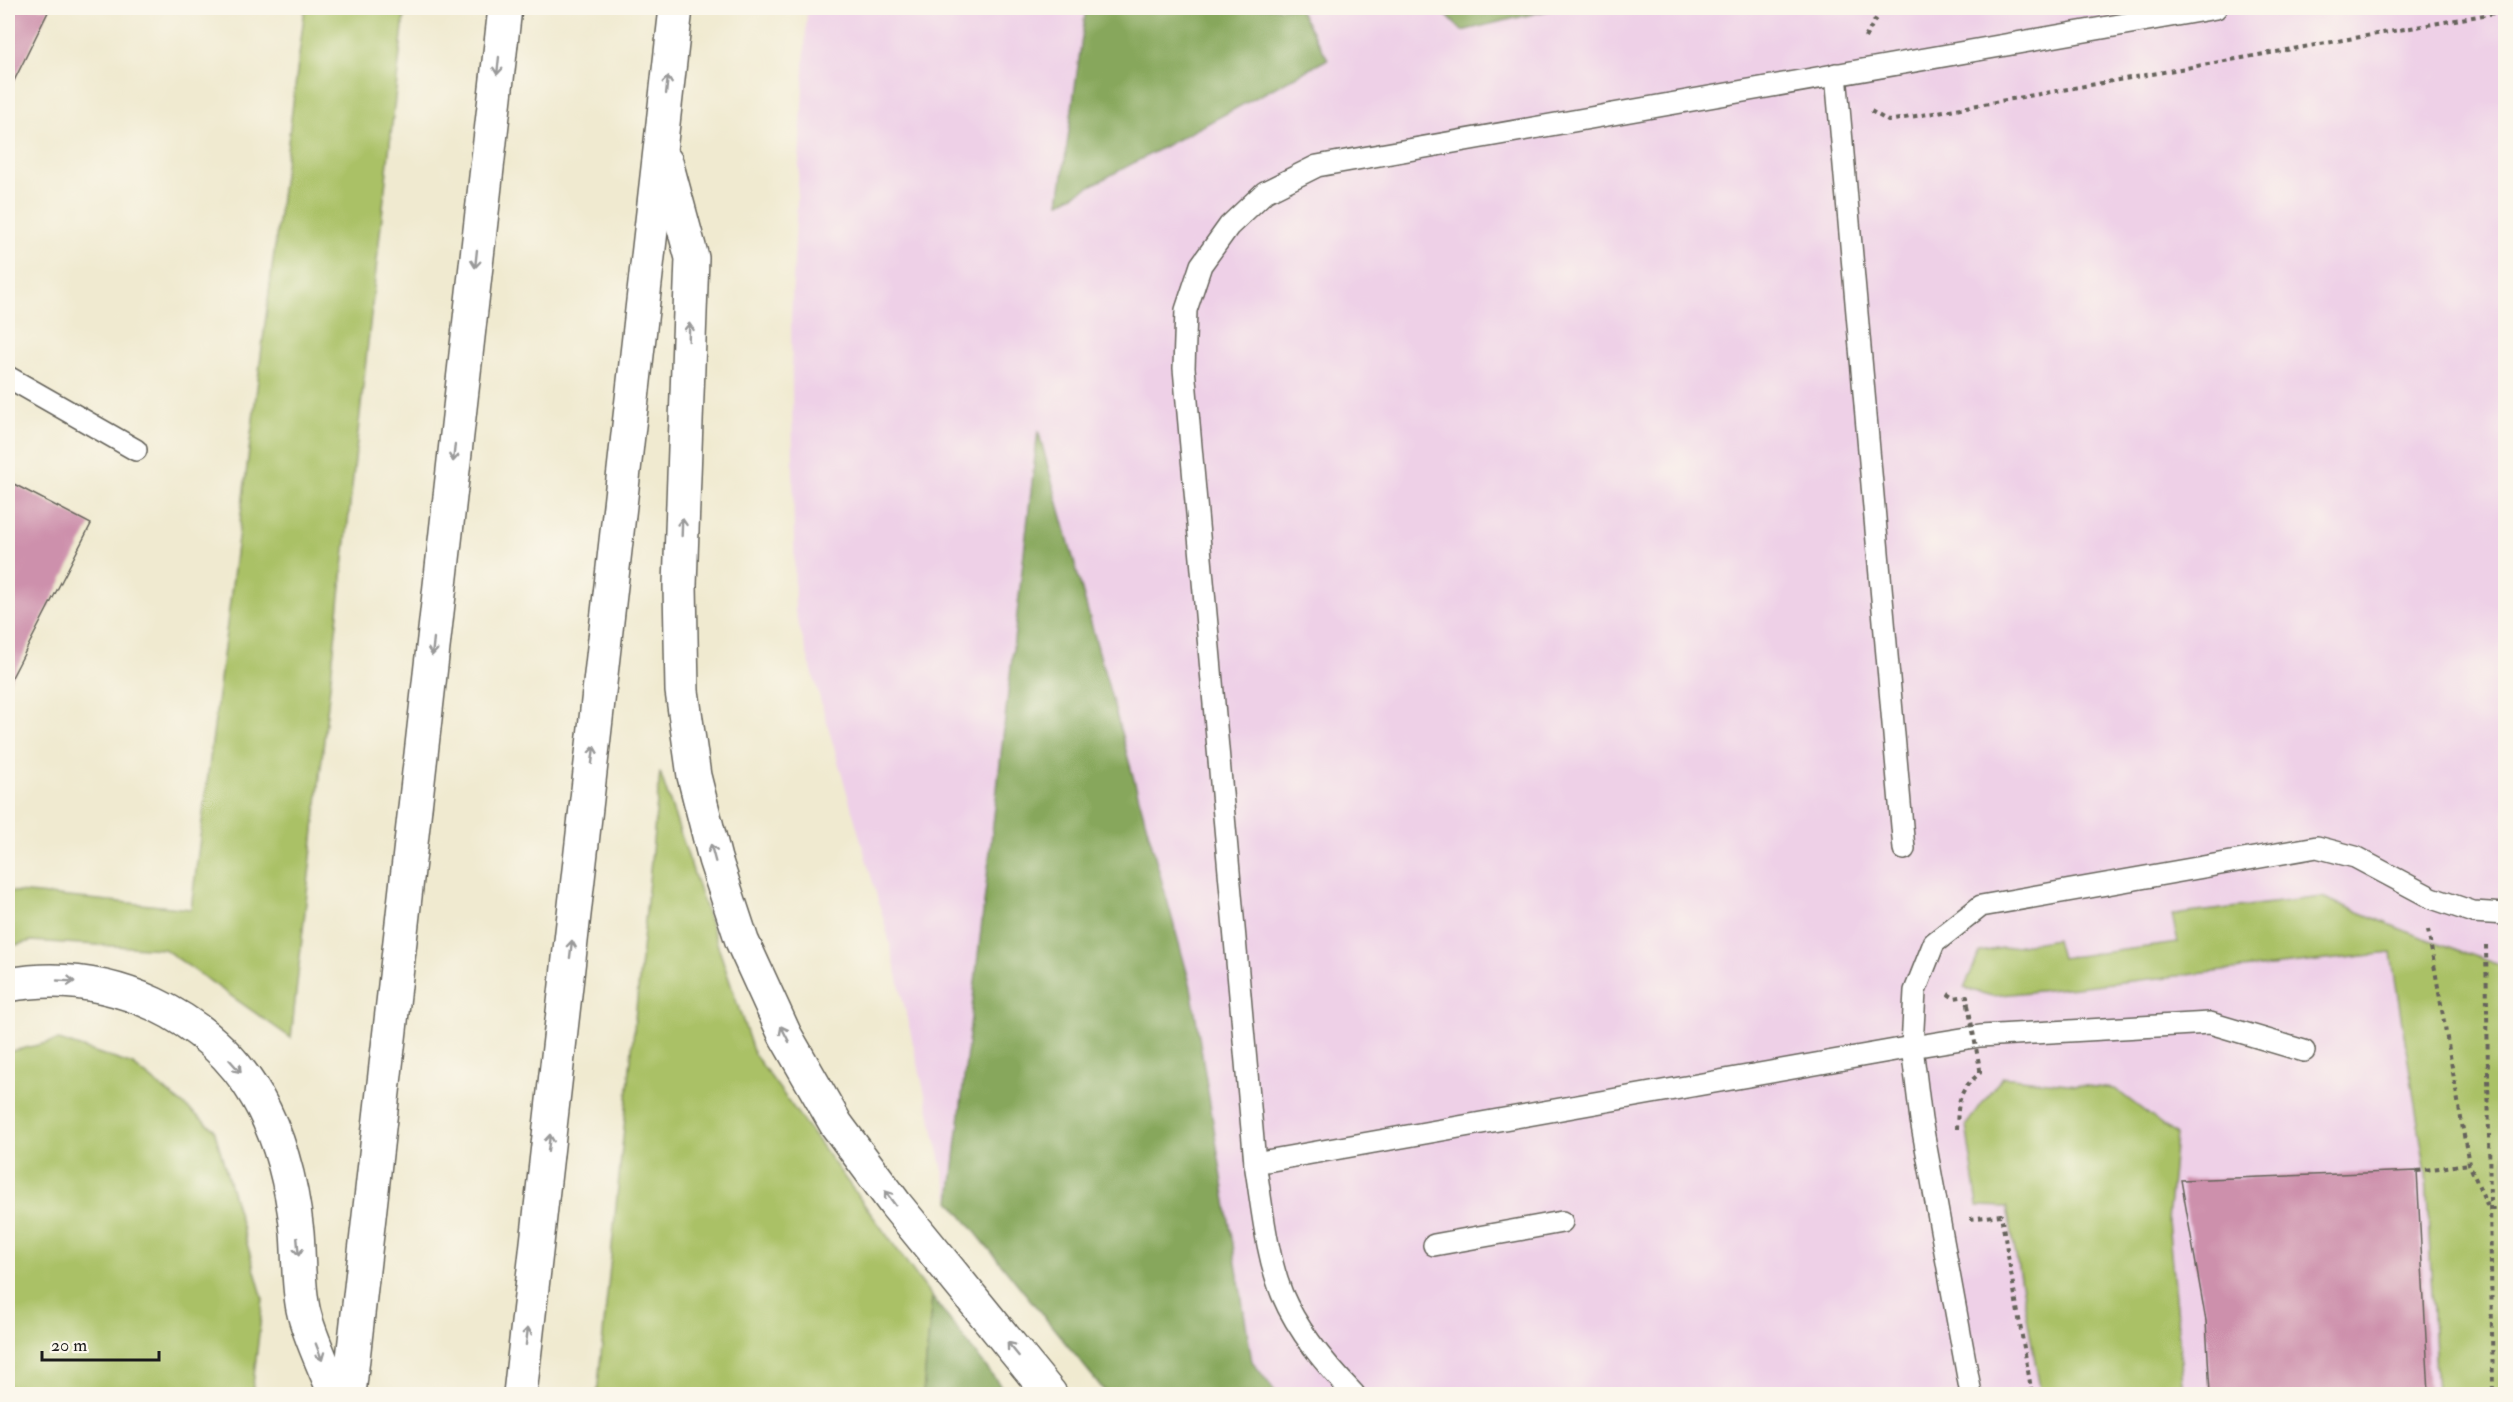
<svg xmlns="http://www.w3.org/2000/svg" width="2513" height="1402" font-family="'IM FELL Double Pica',serif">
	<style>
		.built { fill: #eed0e7 }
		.green { fill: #aac166; stroke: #636e41; stroke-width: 1.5 }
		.forest { fill: #87a75b; stroke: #52623c; stroke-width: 1.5 }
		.building { fill: #cd90ac }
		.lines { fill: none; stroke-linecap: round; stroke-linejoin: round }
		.service-casing { stroke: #66645b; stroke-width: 24 }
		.motorway-casing { stroke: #66645b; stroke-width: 36 }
		.path { stroke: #66645b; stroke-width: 4; stroke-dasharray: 4.5 4.5; stroke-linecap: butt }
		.service { stroke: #fff; stroke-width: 21 }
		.motorway { stroke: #fff; stroke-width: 33 }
		.path-bridge { stroke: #66645b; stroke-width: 4; stroke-dasharray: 4.5 4.5; stroke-linecap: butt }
		.oneway { stroke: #999 }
	</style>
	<rect width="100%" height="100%" fill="#fbf7ec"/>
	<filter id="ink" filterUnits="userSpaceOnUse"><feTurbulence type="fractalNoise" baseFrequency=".0167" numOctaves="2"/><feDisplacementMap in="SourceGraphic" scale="12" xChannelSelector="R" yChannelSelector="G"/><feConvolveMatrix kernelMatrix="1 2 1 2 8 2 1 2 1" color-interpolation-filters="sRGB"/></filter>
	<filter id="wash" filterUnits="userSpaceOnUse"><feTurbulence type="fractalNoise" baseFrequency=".008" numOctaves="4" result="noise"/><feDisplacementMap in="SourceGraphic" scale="24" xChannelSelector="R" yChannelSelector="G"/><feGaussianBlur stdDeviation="1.35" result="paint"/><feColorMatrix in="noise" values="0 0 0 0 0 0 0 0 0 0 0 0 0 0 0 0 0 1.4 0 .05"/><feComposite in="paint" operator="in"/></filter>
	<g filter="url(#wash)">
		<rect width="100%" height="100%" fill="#f0ead0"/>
		<path class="built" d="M 807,8 L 2505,8 L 2505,1394 L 1107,1394 L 950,1201 L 886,928 L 795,612 L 791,318 Z"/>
		<g class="green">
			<path d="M 305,8 L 405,8 L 291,1038 L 164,949 L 31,941 L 8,947 L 8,891 L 191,909 Z"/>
			<path d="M 660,772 L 754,1054 L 932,1297 L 923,1394 L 597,1394 Z"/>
			<path d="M 2322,897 L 2418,936 L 2500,965 L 2505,964 L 2505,1394 L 2437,1394 L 2426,1174 L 2391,953 L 1992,996 L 1964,988 L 1980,952 L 2056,939 L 2061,958 L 2178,943 L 2172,915 Z"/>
			<path d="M 59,1040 L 133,1065 L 214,1129 L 263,1299 L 252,1394 L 8,1394 L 8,1052 Z"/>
			<path d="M 2002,1077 L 2115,1089 L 2176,1135 L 2168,1221 L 2184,1394 L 2041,1394 L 2007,1207 L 1978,1206 L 1966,1125 Z"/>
		</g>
		<g class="forest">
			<path d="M 1086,8 L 1298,8 L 1328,59 L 1059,203 Z"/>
			<path d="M 1439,8 L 1558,8 L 1462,31 Z"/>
			<path d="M 1038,430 L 1191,987 L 1252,1361 L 1277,1394 L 1107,1394 L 950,1201 Z"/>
			<path d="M 932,1297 L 1007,1394 L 923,1394 Z"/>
		</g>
		<g id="blocks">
			<g class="building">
				<path d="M 8,8 L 50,8 L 8,93 Z"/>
				<path d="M 8,481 L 91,524 L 8,685 Z"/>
				<path d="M 2417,1171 L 2429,1394 L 2210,1394 L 2206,1321 L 2181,1180 Z"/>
			</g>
		</g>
	</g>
	<g filter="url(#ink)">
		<use href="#blocks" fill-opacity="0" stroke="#66645b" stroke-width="1.5"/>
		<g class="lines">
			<defs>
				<g id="service">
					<path d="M 1836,74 L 1904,849"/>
					<path d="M 8,377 L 136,450"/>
					<path d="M 1255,1163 L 1912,1047 L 1915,991 L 1934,943 L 1981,906 L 2317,847 L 2355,857 L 2432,898 L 2473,912 L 2506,914"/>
					<path d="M 1434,1245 L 1562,1222"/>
					<path d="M 1354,1394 C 1326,1365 1298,1332 1282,1294 C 1266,1254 1262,1205 1255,1163 L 1184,368 L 1186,310 L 1201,265 L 1229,226 L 1265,192 L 1317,166 L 2216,8"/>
					<path d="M 1971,1394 L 1921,1120 L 1912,1047 L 1980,1036 L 2210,1023 L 2304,1051"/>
				</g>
				<g id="motorway">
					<path d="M 666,162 L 692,258 L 680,585 L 682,691 L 694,776 L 715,859 L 742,941 L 785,1035 L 836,1124 L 896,1205 L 1050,1394"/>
					<path d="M 8,985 C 58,976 108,983 154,1004 C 249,1049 286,1131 297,1232 C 299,1257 298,1284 303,1309 C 308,1334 326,1370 335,1394"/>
					<path d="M 349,1394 L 505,8"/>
					<path d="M 520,1394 L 676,8"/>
				</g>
			</defs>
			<use href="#service" class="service-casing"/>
			<use href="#motorway" class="motorway-casing"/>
			<g class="path">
				<path d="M 1865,38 L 1879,13 L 1905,8"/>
				<path d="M 1871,111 L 1888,121 L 2506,11"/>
				<path d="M 2428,930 L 2469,1164 L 2489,1209 L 2506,1209"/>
				<path d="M 2486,945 L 2493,1394"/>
				<path d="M 1948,994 L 1954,998 L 1967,996 L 1968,1005"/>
				<path d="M 1957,1129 C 1958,1101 1958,1091 1980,1073 L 1980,1069"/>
				<path d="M 2417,1171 L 2469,1164"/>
				<path d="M 1970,1219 L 2001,1215 L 2032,1394"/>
			</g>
			<use href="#service" class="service"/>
			<use href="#motorway" class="motorway"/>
			<path class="path-bridge" d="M 1968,1005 L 1980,1069"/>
		</g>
		<defs><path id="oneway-shaft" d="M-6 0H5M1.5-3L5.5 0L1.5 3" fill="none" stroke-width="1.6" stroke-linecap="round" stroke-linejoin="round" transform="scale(1.5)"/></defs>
		<g class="oneway">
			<use href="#oneway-shaft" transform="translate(498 66) rotate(96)"/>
			<use href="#oneway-shaft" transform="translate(667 85) rotate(-84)"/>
			<use href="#oneway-shaft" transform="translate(476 259) rotate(96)"/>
			<use href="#oneway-shaft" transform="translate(689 332) rotate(-88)"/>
			<use href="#oneway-shaft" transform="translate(454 453) rotate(96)"/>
			<use href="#oneway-shaft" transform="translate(682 527) rotate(-88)"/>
			<use href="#oneway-shaft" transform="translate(433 647) rotate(96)"/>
			<use href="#oneway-shaft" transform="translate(593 755) rotate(-83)"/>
			<use href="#oneway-shaft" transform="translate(713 853) rotate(-105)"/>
			<use href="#oneway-shaft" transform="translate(571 949) rotate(-83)"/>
			<use href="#oneway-shaft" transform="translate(66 981) rotate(3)"/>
			<use href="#oneway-shaft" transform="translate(785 1034) rotate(-117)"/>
			<use href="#oneway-shaft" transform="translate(235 1066) rotate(48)"/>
			<use href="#oneway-shaft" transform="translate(549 1143) rotate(-83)"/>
			<use href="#oneway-shaft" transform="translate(890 1198) rotate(-126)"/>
			<use href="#oneway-shaft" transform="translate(298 1247) rotate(85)"/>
			<use href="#oneway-shaft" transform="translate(527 1336) rotate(-83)"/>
			<use href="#oneway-shaft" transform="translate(1013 1349) rotate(-129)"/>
			<use href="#oneway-shaft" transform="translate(319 1352) rotate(69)"/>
		</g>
	</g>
	<rect width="2513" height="1402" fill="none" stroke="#fbf7ec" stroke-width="30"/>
	<path d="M42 1351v9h117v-9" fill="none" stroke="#1c1c1c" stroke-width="3"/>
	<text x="51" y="1351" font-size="18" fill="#1c1c1c" stroke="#fbf7ec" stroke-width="4.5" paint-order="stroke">20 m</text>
</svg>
